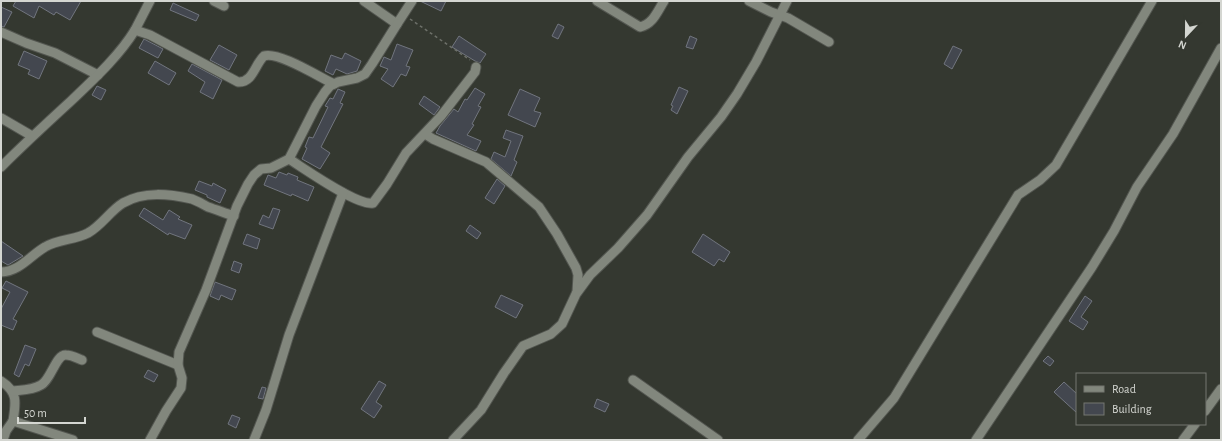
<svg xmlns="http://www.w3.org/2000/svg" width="1222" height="441" font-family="'Alegreya Sans',sans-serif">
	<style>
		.building { fill: #43474f; stroke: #71757e }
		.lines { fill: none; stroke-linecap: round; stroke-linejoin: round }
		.minor-casing { stroke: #535650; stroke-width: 11 }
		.path { stroke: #6d7069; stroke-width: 1.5; stroke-dasharray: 3 3; stroke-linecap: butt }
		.minor { stroke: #82877d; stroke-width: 9 }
	</style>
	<rect width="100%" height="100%" fill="#343830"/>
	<g class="building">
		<path d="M 16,1 L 81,1 L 70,20 L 56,12 L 54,15 L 39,6 L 34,18 L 13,6 Z"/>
		<path d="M 420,1 L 446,1 L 441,11 Z"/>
		<path d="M 173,3 L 199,15 L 196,21 L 170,10 Z"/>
		<path d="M 1,7 L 12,12 L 4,27 L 1,26 Z"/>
		<path d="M 558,24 L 564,27 L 558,39 L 552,36 Z"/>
		<path d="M 459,36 L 486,54 L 480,63 L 475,61 L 452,47 Z"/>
		<path d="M 690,36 L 697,39 L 693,49 L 686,47 Z"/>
		<path d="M 144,39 L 163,49 L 158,58 L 139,48 Z"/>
		<path d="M 397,44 L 413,50 L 406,66 L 410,67 L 406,76 L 401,74 L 393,87 L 381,79 L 388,69 L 380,66 L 384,57 L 391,60 Z"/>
		<path d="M 219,45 L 237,55 L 229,70 L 210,60 Z"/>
		<path d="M 953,46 L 962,50 L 952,69 L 944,64 Z"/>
		<path d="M 24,51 L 47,61 L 39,79 L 28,74 L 30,70 L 18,65 Z"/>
		<path d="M 345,53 L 361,61 L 357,71 L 347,74 L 336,69 L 333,75 L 325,71 L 331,55 L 342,59 Z"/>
		<path d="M 155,61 L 176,73 L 169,85 L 148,73 Z"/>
		<path d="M 192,64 L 222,80 L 213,99 L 200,92 L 205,82 L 188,71 Z"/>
		<path d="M 97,86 L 106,90 L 101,100 L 92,95 Z"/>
		<path d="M 679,87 L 688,91 L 677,114 L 671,110 L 673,106 L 671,105 Z"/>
		<path d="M 475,88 L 485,94 L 478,106 L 481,107 L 472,124 L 474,125 L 467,135 L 481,141 L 476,151 L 436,133 L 440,126 L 454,109 L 458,112 L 465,99 L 467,100 Z"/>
		<path d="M 338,89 L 345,92 L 340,103 L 343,104 L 321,147 L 330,153 L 320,169 L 302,159 L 307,148 L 305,147 L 309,137 L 313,138 L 328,107 L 325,106 L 330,98 L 333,99 Z"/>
		<path d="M 520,89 L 540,98 L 534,111 L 541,113 L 535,127 L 508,115 Z"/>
		<path d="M 424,96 L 440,107 L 434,115 L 419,104 Z"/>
		<path d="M 506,130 L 523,136 L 514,160 L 517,162 L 511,176 L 491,159 L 494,152 L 505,157 L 511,141 L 503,138 Z"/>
		<path d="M 279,172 L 287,175 L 288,173 L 298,177 L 297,180 L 314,187 L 308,201 L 292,194 L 291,196 L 264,185 L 268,175 L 276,178 Z"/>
		<path d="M 497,179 L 505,186 L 494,204 L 485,198 Z"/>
		<path d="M 199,181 L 212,186 L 213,183 L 226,190 L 220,203 L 207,197 L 207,195 L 195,190 Z"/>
		<path d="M 144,208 L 163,220 L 169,210 L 180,217 L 178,219 L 192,225 L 185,239 L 169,233 L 168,235 L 139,216 Z"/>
		<path d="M 273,208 L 280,210 L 273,229 L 259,224 L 263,215 L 269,218 Z"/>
		<path d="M 470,225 L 481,233 L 477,239 L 466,231 Z"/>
		<path d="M 247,234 L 260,239 L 257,249 L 243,244 Z"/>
		<path d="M 703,234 L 730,252 L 724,262 L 719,259 L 714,266 L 692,252 Z"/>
		<path d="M 1,241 L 23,256 L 8,265 L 1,261 Z"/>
		<path d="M 234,261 L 242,264 L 239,273 L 231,270 Z"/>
		<path d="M 6,281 L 28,292 L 13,319 L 17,321 L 13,330 L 1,325 L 1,309 L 10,292 L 2,288 Z"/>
		<path d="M 215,282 L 236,290 L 232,300 L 221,295 L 219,300 L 210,296 Z"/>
		<path d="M 501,295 L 523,305 L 516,318 L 495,307 Z"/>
		<path d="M 1085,296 L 1092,301 L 1081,317 L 1088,322 L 1083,330 L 1069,321 Z"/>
		<path d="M 25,345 L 36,349 L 29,366 L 25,364 L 19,377 L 14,374 Z"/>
		<path d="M 1048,356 L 1054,361 L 1050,366 L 1043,361 Z"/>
		<path d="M 148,370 L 158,375 L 154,382 L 144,377 Z"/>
		<path d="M 379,381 L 386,385 L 376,402 L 382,406 L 374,418 L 361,409 Z"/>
		<path d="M 1064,382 L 1077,394 L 1077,413 L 1054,392 Z"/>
		<path d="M 262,387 L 266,388 L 263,399 L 258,398 Z"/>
		<path d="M 597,399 L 609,404 L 605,412 L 594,407 Z"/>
		<path d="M 232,415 L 240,418 L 236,428 L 228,424 Z"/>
	</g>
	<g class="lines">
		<defs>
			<g id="minor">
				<path d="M 214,1 L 224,6"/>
				<path d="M 364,1 L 397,24 L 412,1"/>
				<path d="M 597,1 L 640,27 C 653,24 657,12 664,1"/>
				<path d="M 749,1 L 771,12 L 788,18 L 829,42"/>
				<path d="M 135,30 L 150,1"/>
				<path d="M 1,32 L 26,43 L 55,53 L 98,75"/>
				<path d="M 1,118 L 32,136"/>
				<path d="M 425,134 L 433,139 L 486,162 L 539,207 L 557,234 L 576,268 L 578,275 L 577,292"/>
				<path d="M 289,159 C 305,169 357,206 373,203 L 387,184 L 406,153 L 441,116 L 475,72 L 476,67"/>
				<path d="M 1,167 C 24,144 48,122 72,100 C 95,78 119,56 135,30 L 150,35 L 238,82 C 253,83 255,64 264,56 C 278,51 319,77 334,84"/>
				<path d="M 1,272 C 19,272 31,255 45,247 C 58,239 75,240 88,233 C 102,225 110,211 123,203 C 144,191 169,194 192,199 C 197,201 203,204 208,207 C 217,210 225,213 234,216"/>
				<path d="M 97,332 L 178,365"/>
				<path d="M 633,380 L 718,440"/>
				<path d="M 1,381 C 18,392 16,402 13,421 L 73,440"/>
				<path d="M 13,391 C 22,390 33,390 41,385 C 51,380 56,354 66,355 C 71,355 77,358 82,360"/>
				<path d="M 1205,411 L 1221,389"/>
				<path d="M 3,440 L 6,431 L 13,421"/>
				<path d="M 150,440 L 166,411 L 181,388 L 182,378 L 178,365 L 179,352 L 206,290 L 237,206 L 248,184 L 254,175 L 261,169 L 271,168 L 289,159 L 316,106 L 325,92 L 330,86 L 338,82 L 357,78 L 365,74 L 372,64 L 397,24"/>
				<path d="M 254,440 L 266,410 L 289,335 L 343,193"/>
				<path d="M 453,440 L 481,410 L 504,373 L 523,346 L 551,334 L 562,324 L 576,294 L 590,275 L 618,248 L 647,215 L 688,157 L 721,117 L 737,94 L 756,62 L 787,1"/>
				<path d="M 858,440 L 894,398 L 1018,195 L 1040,180 L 1056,165 L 1152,1"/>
				<path d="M 976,440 L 1092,267 L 1114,231 L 1137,187 L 1173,134 L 1221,48"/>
				<path d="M 1183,440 L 1195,424"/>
			</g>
		</defs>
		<use href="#minor" class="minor-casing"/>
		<path class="path" d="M 410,19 L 470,60"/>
		<use href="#minor" class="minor"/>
	</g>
	<rect width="1222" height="441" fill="none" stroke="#d4d6d1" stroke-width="4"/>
	<rect x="1076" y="373" width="130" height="52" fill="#343830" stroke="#747770"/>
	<rect x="1084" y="386" width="20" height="6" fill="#82877d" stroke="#747770"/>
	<text x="1112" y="393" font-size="12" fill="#d4d6d1">Road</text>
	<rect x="1084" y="403" width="20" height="12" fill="#43474f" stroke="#747770"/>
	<text x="1112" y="413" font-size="12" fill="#d4d6d1">Building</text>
	<g transform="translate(1186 36) rotate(202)" stroke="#343830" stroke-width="3" paint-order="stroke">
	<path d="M0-3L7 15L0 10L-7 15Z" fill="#d4d6d1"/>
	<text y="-6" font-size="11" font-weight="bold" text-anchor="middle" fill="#d4d6d1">N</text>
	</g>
	<path d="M18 417v6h67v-6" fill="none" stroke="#d4d6d1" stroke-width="2"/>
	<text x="24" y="417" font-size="12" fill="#d4d6d1" stroke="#343830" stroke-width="3" paint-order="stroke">50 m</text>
</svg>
